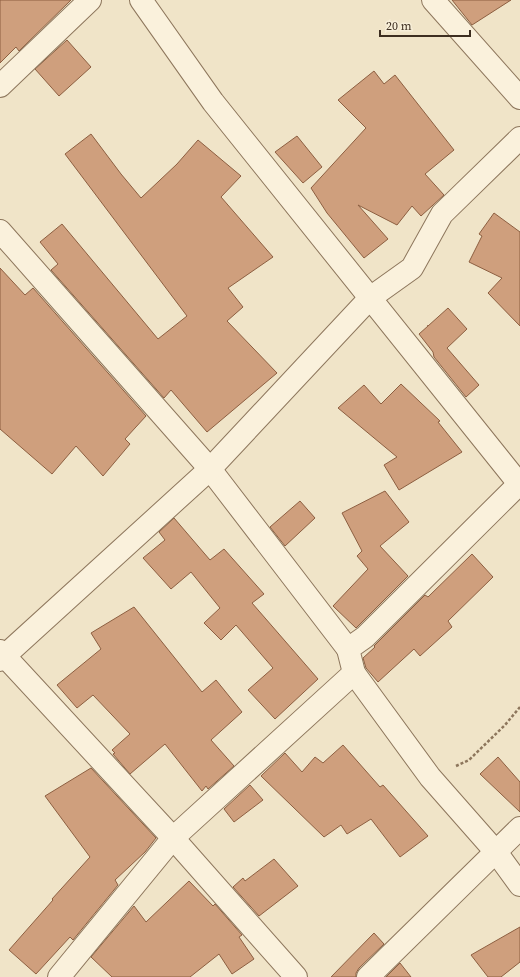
<svg xmlns="http://www.w3.org/2000/svg" width="520" height="977" font-family="'Source Serif 4',serif">
	<style>
		.building { fill: #cf9f7d; stroke: #8d5f41 }
		.lines { fill: none; stroke-linecap: round; stroke-linejoin: round }
		.minor-casing { stroke: #8d765c; stroke-width: 24 }
		.path { stroke: #8d765c; stroke-width: 2.5; stroke-dasharray: 3 2; stroke-linecap: butt }
		.minor { stroke: #faf1dc; stroke-width: 22 }
	</style>
	<rect width="100%" height="100%" fill="#f0e4c8"/>
	<g class="building">
		<path d="M 0,0 L 71,0 L 19,51 L 16,47 L 0,63 Z"/>
		<path d="M 452,0 L 511,0 L 472,25 Z"/>
		<path d="M 67,40 L 91,67 L 59,96 L 35,69 Z"/>
		<path d="M 374,71 L 384,84 L 395,75 L 454,150 L 425,174 L 444,195 L 421,216 L 412,206 L 397,225 L 358,205 L 388,239 L 364,258 L 327,213 L 311,188 L 366,128 L 338,100 Z"/>
		<path d="M 91,134 L 121,174 L 141,198 L 177,164 L 198,140 L 241,176 L 221,197 L 273,257 L 228,288 L 243,307 L 227,321 L 277,373 L 207,432 L 171,390 L 164,398 L 51,270 L 58,264 L 40,242 L 62,224 L 158,339 L 187,316 L 65,154 Z"/>
		<path d="M 297,136 L 322,167 L 303,183 L 275,152 Z"/>
		<path d="M 494,213 L 520,232 L 520,326 L 488,293 L 502,278 L 469,262 L 482,236 L 479,234 Z"/>
		<path d="M 0,268 L 25,295 L 33,288 L 146,416 L 125,439 L 130,444 L 103,476 L 76,446 L 52,474 L 0,429 Z"/>
		<path d="M 448,308 L 467,329 L 447,348 L 479,385 L 466,397 L 434,357 L 433,352 L 419,334 L 428,326 L 428,325 L 428,326 Z"/>
		<path d="M 401,384 L 440,421 L 438,422 L 462,452 L 399,490 L 384,465 L 397,457 L 338,408 L 364,385 L 381,404 Z"/>
		<path d="M 385,491 L 409,522 L 380,546 L 408,576 L 356,628 L 333,606 L 368,569 L 357,556 L 362,551 L 342,513 Z"/>
		<path d="M 300,501 L 315,518 L 285,546 L 270,527 Z"/>
		<path d="M 174,518 L 210,560 L 224,549 L 264,594 L 252,603 L 318,679 L 275,719 L 248,690 L 273,668 L 236,625 L 221,640 L 204,623 L 220,608 L 191,572 L 171,589 L 143,558 L 165,540 L 159,532 Z"/>
		<path d="M 472,554 L 493,577 L 448,621 L 452,627 L 420,656 L 414,649 L 378,682 L 366,668 L 363,658 L 375,647 L 374,646 L 425,595 L 428,597 Z"/>
		<path d="M 134,607 L 202,692 L 216,680 L 242,712 L 211,740 L 234,766 L 208,789 L 206,786 L 202,791 L 165,744 L 130,774 L 113,754 L 115,753 L 112,750 L 130,734 L 93,695 L 77,708 L 57,685 L 101,649 L 91,633 Z"/>
		<path d="M 343,745 L 380,787 L 383,785 L 428,836 L 400,857 L 371,819 L 347,834 L 341,825 L 324,837 L 261,776 L 285,753 L 302,772 L 315,757 L 323,763 Z"/>
		<path d="M 498,757 L 520,782 L 520,812 L 480,774 Z"/>
		<path d="M 91,768 L 156,838 L 145,852 L 115,880 L 118,885 L 73,940 L 70,937 L 36,974 L 9,950 L 53,900 L 52,899 L 90,857 L 45,796 Z"/>
		<path d="M 250,785 L 263,800 L 234,822 L 224,809 Z"/>
		<path d="M 274,859 L 298,886 L 259,916 L 233,887 L 243,878 L 245,881 Z"/>
		<path d="M 189,881 L 213,906 L 215,904 L 242,935 L 239,937 L 254,959 L 232,974 L 219,954 L 190,977 L 112,977 L 91,957 L 134,906 L 146,922 Z"/>
		<path d="M 520,927 L 520,962 L 501,977 L 488,977 L 471,955 Z"/>
		<path d="M 374,933 L 384,944 L 359,968 L 356,973 L 356,977 L 331,977 Z"/>
		<path d="M 400,963 L 411,977 L 386,977 Z"/>
	</g>
	<g class="lines">
		<defs>
			<g id="minor">
				<path d="M 141,0 L 213,102 L 520,485"/>
				<path d="M 433,0 L 520,98"/>
				<path d="M 0,86 L 90,0"/>
				<path d="M 0,231 L 210,469 L 348,649"/>
				<path d="M 0,651 L 173,838 L 296,977"/>
				<path d="M 0,660 L 210,469 L 370,298 L 412,268 L 442,214 L 520,138"/>
				<path d="M 354,673 L 430,777 L 496,852 L 520,885"/>
				<path d="M 59,977 L 173,838 L 354,673 L 348,649 L 365,637 L 520,483"/>
				<path d="M 368,977 L 520,828"/>
			</g>
		</defs>
		<use href="#minor" class="minor-casing"/>
		<path class="path" d="M 456,766 L 469,760 L 505,725 L 520,707"/>
		<use href="#minor" class="minor"/>
	</g>
	<path d="M380 30v6h90v-6" fill="none" stroke="#3d2e20" stroke-width="2"/>
	<text x="386" y="30" font-size="12" fill="#3d2e20" stroke="#f7eed8" stroke-width="3" paint-order="stroke">20 m</text>
</svg>
